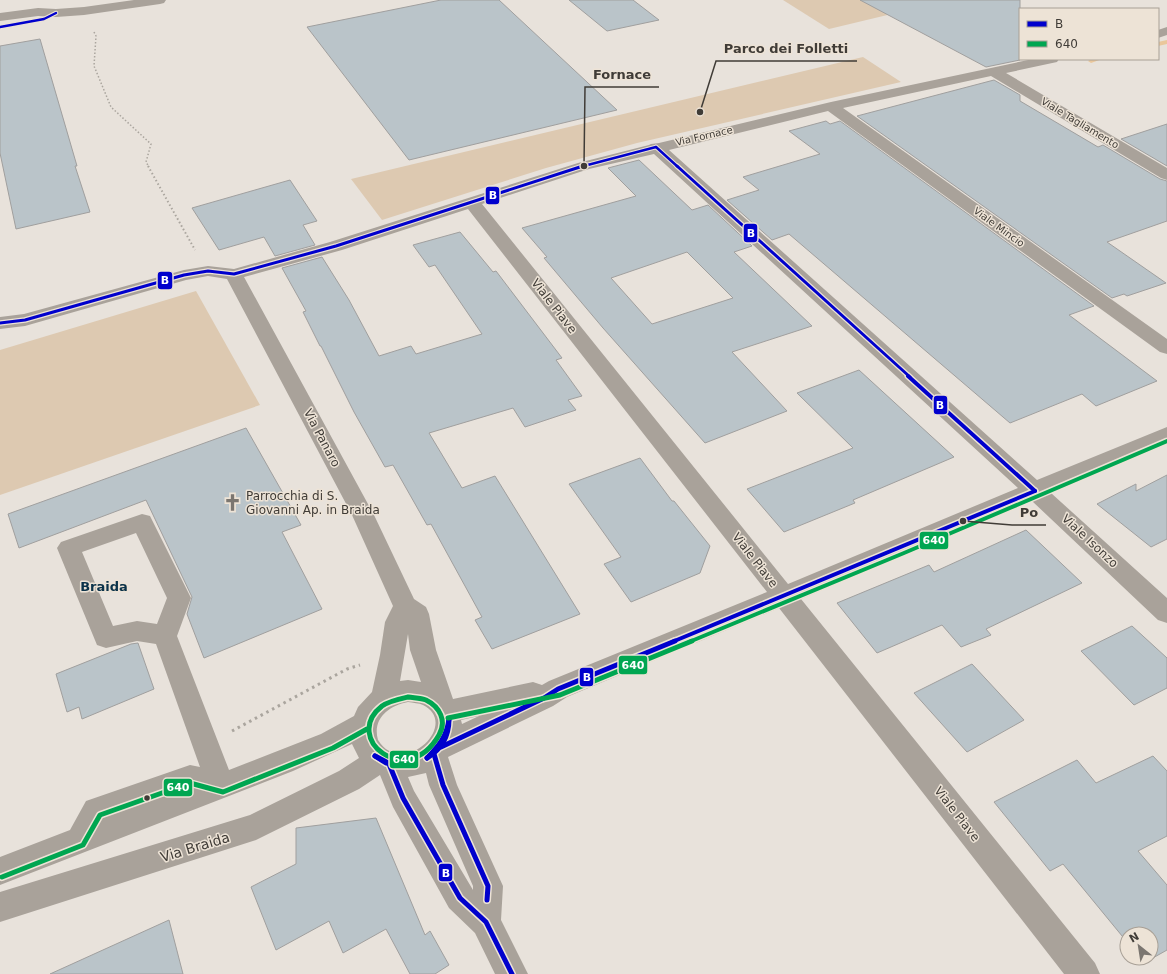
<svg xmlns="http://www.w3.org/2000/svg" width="1167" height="974" font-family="'DejaVu Sans',sans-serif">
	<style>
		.green { fill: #ddc9b1 }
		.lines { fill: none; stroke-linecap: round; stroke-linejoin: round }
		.stream { fill: #eac79b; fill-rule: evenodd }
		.building { fill: #bac4c9; stroke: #a09f9e; fill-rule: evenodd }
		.path-far2 { stroke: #aaa59e; stroke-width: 1.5; stroke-dasharray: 1.5 2; stroke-linecap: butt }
		.path-far1 { stroke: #aaa59e; stroke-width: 2; stroke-dasharray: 1.5 2.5; stroke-linecap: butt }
		.path { stroke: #aaa59e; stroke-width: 3; stroke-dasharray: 2.5 4; stroke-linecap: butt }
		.minor { fill: #a9a29a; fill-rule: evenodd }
		.bus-1-far3-casing { stroke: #ede3d6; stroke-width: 4.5 }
		.bus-1-far2-casing { stroke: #ede3d6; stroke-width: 5.5 }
		.bus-1-far1-casing { stroke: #ede3d6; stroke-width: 7 }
		.bus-1-casing { stroke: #ede3d6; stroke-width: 8 }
		.bus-2-far1-casing { stroke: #ede3d6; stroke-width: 7 }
		.bus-2-casing { stroke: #ede3d6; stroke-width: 8 }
		.bus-1-far3 { stroke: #0000cd; stroke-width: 2.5 }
		.bus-1-far2 { stroke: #0000cd; stroke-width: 3 }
		.bus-1-far1 { stroke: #0000cd; stroke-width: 4 }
		.bus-1 { stroke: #0000cd; stroke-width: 5 }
		.bus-2-far1 { stroke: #00a651; stroke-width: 4 }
		.bus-2 { stroke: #00a651; stroke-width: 5 }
		.bus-dot { fill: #403c37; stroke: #ede3d6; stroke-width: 1.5 }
		.labels { text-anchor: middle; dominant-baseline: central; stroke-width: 3; stroke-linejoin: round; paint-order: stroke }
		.far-street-label { font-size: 10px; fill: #403c37; stroke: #ede3d6 }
		.street-label { font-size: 12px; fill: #403c37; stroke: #ede3d6 }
		.poi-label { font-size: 12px; fill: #403c37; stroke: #ede3d6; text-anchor: start }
		.neighbourhood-label { font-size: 13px; font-weight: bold; fill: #0b3249; stroke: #ede3d6 }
		.near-street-label { font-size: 14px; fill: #403c37; stroke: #ede3d6 }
		.leader { fill: none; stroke: #403c37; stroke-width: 1.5 }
		.callout-dot { fill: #403c37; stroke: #ede3d6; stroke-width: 1.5 }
		.callout-label { font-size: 13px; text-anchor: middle; font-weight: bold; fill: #403c37; stroke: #ede3d6; stroke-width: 3; stroke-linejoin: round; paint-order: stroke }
		.line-badge { stroke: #ede3d6; stroke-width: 1.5 }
		.badge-label { font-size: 11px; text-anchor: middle; font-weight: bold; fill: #fff }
	</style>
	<rect width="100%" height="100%" fill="#e8e2db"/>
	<g class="green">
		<path d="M 783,0 L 950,0 L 829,29 Z"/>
		<path d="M 863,57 L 901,82 L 637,143 L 546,168 L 382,220 L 351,179 Z"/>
		<path d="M 196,291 L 260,405 L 0,495 L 0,350 Z"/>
	</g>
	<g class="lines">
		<g class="stream">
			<path d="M 1167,40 L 1167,44 L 1158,46 L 1158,42 Z"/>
			<path d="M 1102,59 L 1091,63 L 1088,61 L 1092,59 Z"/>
		</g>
	</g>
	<g class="building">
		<path d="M 441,0 L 499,0 L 617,110 L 409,160 L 307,27 Z"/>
		<path d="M 569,0 L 633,0 L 659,20 L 607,31 Z"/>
		<path d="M 860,0 L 1020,0 L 1020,60 L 986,67 Z"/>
		<path d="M 40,39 L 77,166 L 75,166 L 90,212 L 16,229 L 0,153 L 0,46 Z"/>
		<path d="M 994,80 L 1020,95 L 1020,101 L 1098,147 L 1103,145 L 1160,179 L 1167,181 L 1167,221 L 1107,242 L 1166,283 L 1127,296 L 1124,294 L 1112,298 L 857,116 Z"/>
		<path d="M 826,121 L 830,124 L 840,121 L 1094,306 L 1069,315 L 1157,381 L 1096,406 L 1082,394 L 1010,423 L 789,234 L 772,240 L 727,200 L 759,190 L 743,177 L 820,154 L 789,131 Z"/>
		<path d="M 1167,124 L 1167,166 L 1121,139 Z"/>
		<path d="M 639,160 L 692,210 L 708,205 L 752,246 L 734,252 L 812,326 L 732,352 L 787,411 L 705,443 L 603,328 L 544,258 L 547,257 L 522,228 L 636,196 L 608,168 ZM 687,252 L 733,298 L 652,324 L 611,278 Z"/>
		<path d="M 290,180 L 317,221 L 303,225 L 315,245 L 275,256 L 264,237 L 219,250 L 192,208 Z"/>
		<path d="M 460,232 L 493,272 L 496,271 L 562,358 L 556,360 L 582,396 L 568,400 L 576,410 L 525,427 L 513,408 L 429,433 L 462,488 L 495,476 L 580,614 L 492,649 L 475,620 L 482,617 L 431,524 L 427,525 L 393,465 L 385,467 L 354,412 L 321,346 L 320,346 L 303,312 L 306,311 L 282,268 L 322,257 L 349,300 L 379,356 L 411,346 L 416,354 L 482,334 L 435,265 L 429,267 L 413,245 Z"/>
		<path d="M 859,370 L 954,457 L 853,500 L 855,503 L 784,532 L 747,489 L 853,448 L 797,393 Z"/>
		<path d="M 246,428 L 301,525 L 282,532 L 322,609 L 204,658 L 187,614 L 192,597 L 146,500 L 19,548 L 8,514 Z"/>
		<path d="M 640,458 L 672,501 L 674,501 L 710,546 L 700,573 L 631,602 L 604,564 L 621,557 L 569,484 Z"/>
		<path d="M 1167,475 L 1167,539 L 1151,547 L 1097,504 L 1136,484 L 1136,491 Z"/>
		<path d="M 1026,530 L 1082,583 L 986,629 L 991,635 L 961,647 L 942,625 L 877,653 L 837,603 L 929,565 L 934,572 Z"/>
		<path d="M 1132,626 L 1167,658 L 1167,688 L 1134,705 L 1081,651 Z"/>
		<path d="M 138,643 L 154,689 L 82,719 L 79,707 L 67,712 L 56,674 L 131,644 Z"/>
		<path d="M 972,664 L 1024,720 L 967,752 L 914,693 Z"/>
		<path d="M 1153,756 L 1167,771 L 1167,836 L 1138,851 L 1167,885 L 1167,950 L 1144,963 L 1140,958 L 1151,958 L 1151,934 L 1127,934 L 1127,942 L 1063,864 L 1050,871 L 994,802 L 1077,760 L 1096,783 Z"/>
		<path d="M 376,818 L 425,935 L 430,931 L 449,965 L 435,974 L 410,974 L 386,929 L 343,953 L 329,921 L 276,950 L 251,887 L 296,864 L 296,828 Z"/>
		<path d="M 169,920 L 183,974 L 50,974 Z"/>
	</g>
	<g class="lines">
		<path class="path-far2" d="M 94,32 L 96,36 L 94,66 L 111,107 L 151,144 L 146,162 L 149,167"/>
		<path class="path-far1" d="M 148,166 L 195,250"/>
		<path class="path" d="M 232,731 L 347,669 L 360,665"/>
		<g class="minor">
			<path d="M 134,0 L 166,0 L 164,3 L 160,4 L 84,15 L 56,17 L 38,16 L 0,21 L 0,13 L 38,8 L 56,9 L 84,7 Z"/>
			<path d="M 1167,27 L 1167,35 L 1158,38 L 1158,30 Z"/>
			<path d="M 1033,59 L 1059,59 L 1057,62 L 1006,73 L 1167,168 L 1167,180 L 1161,178 L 991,76 L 843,108 L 1167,339 L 1167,354 L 1160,352 L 828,111 L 669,150 L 1037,480 L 1167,427 L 1167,442 L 1051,493 L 1167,598 L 1167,623 L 1158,620 L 1032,501 L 801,599 L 1095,963 L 1100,974 L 1064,974 L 779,608 L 567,697 L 553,706 L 448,757 L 457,785 L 503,886 L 501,920 L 528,974 L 495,974 L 475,933 L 449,908 L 393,807 L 380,775 L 359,789 L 256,840 L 0,922 L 0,892 L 250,815 L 339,771 L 359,758 L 352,744 L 293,771 L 0,885 L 0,857 L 70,830 L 86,801 L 190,765 L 200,767 L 156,644 L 137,641 L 106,648 L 97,645 L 57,548 L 61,542 L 142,514 L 150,516 L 191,598 L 177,636 L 229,770 L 321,734 L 354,716 L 358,707 L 372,692 L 380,655 L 385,622 L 393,606 L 352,515 L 227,279 L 208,276 L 186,280 L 25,326 L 0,329 L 0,317 L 24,314 L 184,270 L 208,266 L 234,269 L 330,242 L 578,163 L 649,145 L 651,144 L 659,143 L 831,102 ZM 654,154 L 1018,488 L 788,584 L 482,204 L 589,169 ZM 468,209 L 767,592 L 549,681 L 542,685 L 533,682 L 453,699 L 436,650 L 429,614 L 426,607 L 414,599 L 374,515 L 244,277 L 342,250 ZM 136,533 L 167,598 L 157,624 L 137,621 L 113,626 L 82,552 ZM 408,634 L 410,650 L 421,682 L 408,680 L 400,681 ZM 408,702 C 413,703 419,703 423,705 C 461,724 403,780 378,740 C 372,719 388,706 408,702 ZM 479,716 L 462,724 L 461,720 ZM 426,773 L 429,785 L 473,886 L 473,890 L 414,791 L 408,777 Z"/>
		</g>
		<defs>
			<g id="bus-1-far3">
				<path d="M 0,27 L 44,19 L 56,13"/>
				<path d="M 656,147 L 678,167"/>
				<path d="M 580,167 L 656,147"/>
			</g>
			<g id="bus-1-far2">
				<path d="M 677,166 L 910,377"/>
				<path d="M 0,323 L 25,320 L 184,275 L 208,271 L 234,274 L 336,246 L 583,166"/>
			</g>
			<g id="bus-1-far1">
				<path d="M 908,376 L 1035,491"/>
				<path d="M 672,642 L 1035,491"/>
			</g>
			<g id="bus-1">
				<path d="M 441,747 L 544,698 L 558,689 L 675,641"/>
				<path d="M 434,754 L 443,785 L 488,886 L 487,900"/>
				<path d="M 375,756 L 392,765 L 409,765"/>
				<path d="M 375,756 L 386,763 L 409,765"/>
				<path d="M 427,758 C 439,746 447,736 449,719"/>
				<path d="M 427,758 C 442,749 449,736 449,719"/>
				<path d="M 389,764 L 403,798 L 460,898 L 486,922 L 512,974"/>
			</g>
			<path id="bus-2-far1" d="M 689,642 L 904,553 L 1167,441"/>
			<g id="bus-2">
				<path d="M 408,697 C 414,698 421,698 426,700 C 440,707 447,721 439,735 C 407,791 341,738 382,706 C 389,701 399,699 408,697 Z"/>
				<path d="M 448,718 L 560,695 L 692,641"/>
				<path d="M 2,877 L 83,845 L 100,815 L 190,783 L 223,792 L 333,748 L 367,729"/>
			</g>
		</defs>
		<use href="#bus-1-far3" class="bus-1-far3-casing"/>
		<use href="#bus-1-far2" class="bus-1-far2-casing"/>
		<use href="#bus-1-far1" class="bus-1-far1-casing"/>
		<use href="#bus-1" class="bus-1-casing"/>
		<use href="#bus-2-far1" class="bus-2-far1-casing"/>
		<use href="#bus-2" class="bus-2-casing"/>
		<use href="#bus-1-far3" class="bus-1-far3"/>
		<use href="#bus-1-far2" class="bus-1-far2"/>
		<use href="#bus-1-far1" class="bus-1-far1"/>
		<use href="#bus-1" class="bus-1"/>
		<use href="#bus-2-far1" class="bus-2-far1"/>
		<use href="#bus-2" class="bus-2"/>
	</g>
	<defs>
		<symbol id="church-bare" viewBox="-9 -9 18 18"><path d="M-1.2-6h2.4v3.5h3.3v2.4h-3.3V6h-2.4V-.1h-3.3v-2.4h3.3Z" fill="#7b7670" stroke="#ede3d6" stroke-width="2.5" paint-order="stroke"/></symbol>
	</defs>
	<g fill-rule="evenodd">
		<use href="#church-bare" x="220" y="490" width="25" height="25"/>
	</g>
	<circle class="bus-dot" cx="147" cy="798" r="3.5"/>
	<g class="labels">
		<g class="far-street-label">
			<text transform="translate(1080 123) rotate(31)">Viale Tagliamento</text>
			<text transform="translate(704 136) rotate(-13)">Via Fornace</text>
			<text transform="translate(999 227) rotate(36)">Viale Mincio</text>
		</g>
		<g class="street-label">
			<text transform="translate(554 306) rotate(52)">Viale Piave</text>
			<text transform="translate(322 438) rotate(62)">Via Panaro</text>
			<text transform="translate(1090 541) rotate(43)">Viale Isonzo</text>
			<text transform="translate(755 560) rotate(52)">Viale Piave</text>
			<text transform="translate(957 814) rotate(52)">Viale Piave</text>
		</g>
		<g class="poi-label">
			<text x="246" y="496">Parrocchia di S.<tspan x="246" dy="14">Giovanni Ap. in Braida</tspan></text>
		</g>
		<g class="neighbourhood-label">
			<text x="104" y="586">Braida</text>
		</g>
		<g class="near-street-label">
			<text transform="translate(195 847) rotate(-17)">Via Braida</text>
		</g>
	</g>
	<path class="leader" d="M700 112L716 61H857M584 166L585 87H659M963 521L1012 525H1046"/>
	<g class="callout-dot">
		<circle cx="700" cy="112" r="4"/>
		<circle cx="584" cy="166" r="4"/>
		<circle cx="963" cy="521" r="4"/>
	</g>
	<g class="callout-label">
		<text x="786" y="53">Parco dei Folletti</text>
		<text x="622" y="79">Fornace</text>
		<text x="1029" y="517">Po</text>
	</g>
	<g class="line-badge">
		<rect x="485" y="186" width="15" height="19" rx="4" fill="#0000cd"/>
		<rect x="743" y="223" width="15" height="20" rx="4" fill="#0000cd"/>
		<rect x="157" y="271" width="16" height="19" rx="4" fill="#0000cd"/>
		<rect x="933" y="395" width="15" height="20" rx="4" fill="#0000cd"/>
		<rect x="919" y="531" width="30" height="19" rx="4" fill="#00a651"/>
		<rect x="618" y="655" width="30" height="20" rx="4" fill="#00a651"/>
		<rect x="579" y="667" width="15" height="20" rx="4" fill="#0000cd"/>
		<rect x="389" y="750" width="30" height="19" rx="4" fill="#00a651"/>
		<rect x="163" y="778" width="30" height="19" rx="4" fill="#00a651"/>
		<rect x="438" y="863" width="15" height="19" rx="4" fill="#0000cd"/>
	</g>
	<g class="badge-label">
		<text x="493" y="199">B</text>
		<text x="751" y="237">B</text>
		<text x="165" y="284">B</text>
		<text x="940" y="409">B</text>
		<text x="934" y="544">640</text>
		<text x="633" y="669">640</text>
		<text x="587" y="681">B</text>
		<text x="404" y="763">640</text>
		<text x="178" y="791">640</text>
		<text x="446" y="877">B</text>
	</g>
	<rect x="1019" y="8" width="140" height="52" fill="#ede3d6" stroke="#a8a096"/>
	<rect x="1027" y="21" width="20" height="6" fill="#0000cd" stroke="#a8a096"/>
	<text x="1055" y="28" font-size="12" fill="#403c37">B</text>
	<rect x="1027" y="41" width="20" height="6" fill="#00a651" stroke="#a8a096"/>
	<text x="1055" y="48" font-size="12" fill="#403c37">640</text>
	<g transform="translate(1139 946) rotate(330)"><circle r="19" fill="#ede3d6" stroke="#a8a096"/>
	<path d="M0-3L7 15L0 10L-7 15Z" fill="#7b7670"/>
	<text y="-6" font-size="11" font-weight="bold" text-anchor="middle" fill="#403c37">N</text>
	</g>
</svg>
